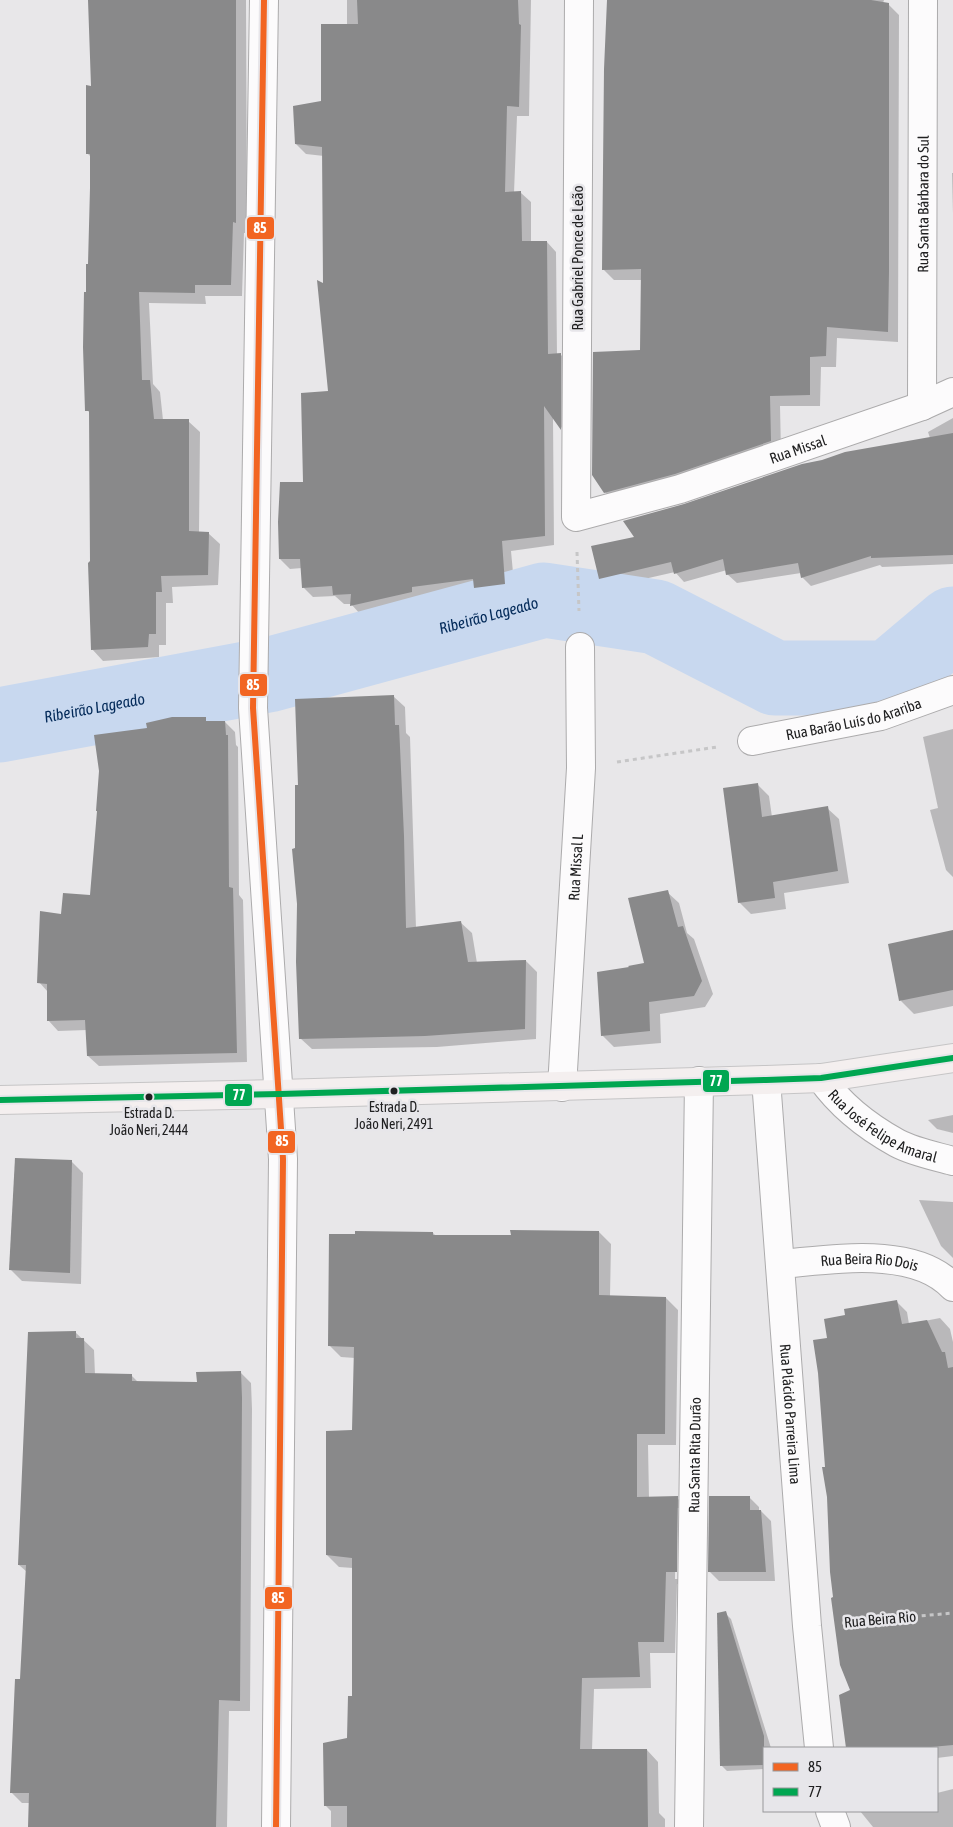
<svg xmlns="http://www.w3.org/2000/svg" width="953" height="1827" font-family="'Asap Condensed',sans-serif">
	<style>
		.shadow { fill: #0003; fill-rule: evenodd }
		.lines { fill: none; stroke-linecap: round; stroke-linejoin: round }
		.river { stroke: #c8d8ef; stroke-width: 75 }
		.building { fill: #89898a }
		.street-casing { stroke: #acabac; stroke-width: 30 }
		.primary-casing { stroke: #c6c5c6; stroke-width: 30 }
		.path { stroke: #c6c6c7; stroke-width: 3; stroke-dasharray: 4 4; stroke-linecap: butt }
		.street { stroke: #fcfbfc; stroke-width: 28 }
		.primary { stroke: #f4efef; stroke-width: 28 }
		.bus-1-casing { stroke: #e7e6ea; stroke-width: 10 }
		.bus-2-casing { stroke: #e7e6ea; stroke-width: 10 }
		.bus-1 { stroke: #f26522; stroke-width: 6 }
		.bus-2 { stroke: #00a651; stroke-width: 6 }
		.bus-dot { fill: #202021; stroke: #e7e6ea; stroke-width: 2 }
		.labels { text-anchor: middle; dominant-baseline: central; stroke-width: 5; stroke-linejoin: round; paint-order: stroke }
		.bus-label { font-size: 14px; fill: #202021; stroke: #e7e6ea }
		.street-label { font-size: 15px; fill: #202021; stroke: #e7e6ea }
		.water-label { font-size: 16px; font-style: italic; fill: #032a59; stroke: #e7e6ea }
		.line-badge { stroke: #e7e6ea; stroke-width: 2 }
		.badge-label { font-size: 14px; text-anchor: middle; font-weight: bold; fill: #fff }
	</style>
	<rect width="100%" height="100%" fill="#e8e7e9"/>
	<g class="shadow">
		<path d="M 89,0 L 246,0 L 247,233 L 244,233 L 242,296 L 205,296 L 206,304 L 149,303 L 153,384 L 160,392 L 163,420 L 188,421 L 200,432 L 199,533 L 208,533 L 220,544 L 218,585 L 172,587 L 173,603 L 166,603 L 166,645 L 159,645 L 159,657 L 103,661 L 92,649 L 91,414 L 87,410 L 88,293 L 92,158 L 88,154 L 92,87 Z"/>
		<path d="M 347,0 L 531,0 L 529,116 L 517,116 L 514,193 L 521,193 L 531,202 L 531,242 L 547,242 L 556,252 L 557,355 L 561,355 L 571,364 L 570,438 L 553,417 L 554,545 L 511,551 L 515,594 L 485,597 L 478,589 L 421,596 L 422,602 L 361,615 L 351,604 L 344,604 L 335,596 L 313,597 L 304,588 L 302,568 L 290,569 L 280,559 L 305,483 L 329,392 L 325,286 L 324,156 L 306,154 L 296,144 L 323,102 L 347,25 Z"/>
		<path d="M 608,0 L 884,0 L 883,3 L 888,4 L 899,15 L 898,342 L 837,338 L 836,367 L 821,367 L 820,406 L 780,406 L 781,452 L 616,503 L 605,492 L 641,351 L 642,280 L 614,280 L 603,269 Z"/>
		<path d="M 952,173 L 953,173 L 953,214 Z"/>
		<path d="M 953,418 L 953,564 L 882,567 L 880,565 L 811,586 L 802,577 L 801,573 L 737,583 L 727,574 L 727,570 L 684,582 L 675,572 L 609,587 L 600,578 L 636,538 L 930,438 L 928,432 Z"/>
		<path d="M 393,696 L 405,707 L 406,733 L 410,737 L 416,928 L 460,922 L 472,933 L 477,963 L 526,961 L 537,972 L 536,1039 L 437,1047 L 312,1049 L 300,1038 L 297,850 L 299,786 Z"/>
		<path d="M 206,719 L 210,722 L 225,722 L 235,732 L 236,745 L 238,747 L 239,895 L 243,900 L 247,1062 L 99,1066 L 88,1056 L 87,1030 L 58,1031 L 48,1020 L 48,992 L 39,982 L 62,915 L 91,896 L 148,729 Z"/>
		<path d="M 953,729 L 953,877 L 946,870 L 930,810 L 938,808 L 923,737 Z"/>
		<path d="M 757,784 L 769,796 L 772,817 L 827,808 L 839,819 L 849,883 L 784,893 L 786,909 L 751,914 L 739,902 Z"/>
		<path d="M 667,892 L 679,903 L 687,933 L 694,939 L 713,994 L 705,1007 L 660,1014 L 661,1043 L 614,1047 L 602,1035 L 630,968 L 645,964 Z"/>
		<path d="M 953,932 L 953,1006 L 914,1014 L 901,1001 Z"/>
		<path d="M 953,1115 L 953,1133 L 937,1129 L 928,1120 Z"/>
		<path d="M 71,1161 L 83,1173 L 81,1284 L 22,1281 L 10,1269 Z"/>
		<path d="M 919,1200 L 953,1202 L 953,1258 L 941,1246 Z"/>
		<path d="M 599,1232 L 611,1244 L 610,1296 L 666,1298 L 678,1310 L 676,1445 L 648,1445 L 649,1498 L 677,1498 L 689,1509 L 688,1584 L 677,1584 L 675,1653 L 650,1653 L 651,1688 L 594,1689 L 592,1750 L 647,1750 L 658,1762 L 659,1813 L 665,1819 L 665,1827 L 331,1827 L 331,1811 L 325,1805 L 348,1740 L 353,1697 L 353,1568 L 339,1567 L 327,1555 L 353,1431 L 355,1358 L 341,1357 L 330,1346 L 433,1233 L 436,1236 L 512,1237 ZM 676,1508 L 679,1508 L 678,1579 L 675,1579 Z"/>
		<path d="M 896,1301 L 907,1312 L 909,1324 L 940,1318 L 950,1329 L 953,1342 L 953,1756 L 937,1758 L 937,1748 L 847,1748 L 840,1696 L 852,1691 L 834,1598 L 826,1468 L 828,1339 L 847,1316 Z"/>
		<path d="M 75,1332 L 94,1350 L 95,1375 L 131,1375 L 138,1382 L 198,1383 L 240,1372 L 251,1383 L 252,1409 L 250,1711 L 229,1711 L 227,1827 L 29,1827 L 30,1803 L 22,1803 L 11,1792 L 21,1680 L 27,1572 L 19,1565 Z"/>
		<path d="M 749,1497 L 759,1507 L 759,1511 L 761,1511 L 771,1521 L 775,1581 L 719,1581 L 709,1571 Z"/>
		<path d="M 725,1613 L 731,1619 L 771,1748 L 764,1748 L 764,1769 L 727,1771 L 721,1765 Z"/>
		<path d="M 953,1789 L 953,1827 L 873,1827 L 860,1811 L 937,1811 L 937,1793 Z"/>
	</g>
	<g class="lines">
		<path class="river" id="s1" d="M 0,725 L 268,675 L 544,600 L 656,617 L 775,678 L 889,678 L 953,624"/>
	</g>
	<g class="building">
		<path d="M 88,0 L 236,0 L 236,223 L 233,222 L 231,285 L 195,285 L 195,293 L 139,292 L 142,380 L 150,380 L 154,419 L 189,419 L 189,531 L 209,532 L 208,575 L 161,576 L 162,592 L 156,592 L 156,634 L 149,634 L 148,647 L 91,650 L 88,563 L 90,561 L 89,411 L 85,411 L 83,347 L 84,292 L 86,292 L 86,264 L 88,264 L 90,188 L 90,154 L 86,154 L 86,85 L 91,86 Z"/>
		<path d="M 357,0 L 518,0 L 519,24 L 521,25 L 519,107 L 507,106 L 505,192 L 521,191 L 522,241 L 547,241 L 548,354 L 561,353 L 561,430 L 544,406 L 545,536 L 502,541 L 505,584 L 474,588 L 473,579 L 412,587 L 412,592 L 350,606 L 351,594 L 333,595 L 332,586 L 302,588 L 300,559 L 279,559 L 278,522 L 280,482 L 303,482 L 301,393 L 328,391 L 317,280 L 323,283 L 322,147 L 295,144 L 293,106 L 321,101 L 321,24 L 358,24 Z"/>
		<path d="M 607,0 L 871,0 L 889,3 L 889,271 L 888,332 L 827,327 L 826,356 L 810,357 L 810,395 L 770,396 L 771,441 L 675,474 L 604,493 L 592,475 L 593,352 L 640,350 L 641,269 L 602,270 L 604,69 Z"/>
		<path d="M 953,433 L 953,555 L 871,558 L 871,556 L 801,578 L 798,563 L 726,575 L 723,559 L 674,574 L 671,562 L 599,579 L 591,546 L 634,537 L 623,521 L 684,504 L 802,464 L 822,460 L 845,452 Z"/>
		<path d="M 394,695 L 395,725 L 399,725 L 404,836 L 406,928 L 461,921 L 468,962 L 526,960 L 525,1029 L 425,1036 L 299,1039 L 296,962 L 297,904 L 292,849 L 295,848 L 295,785 L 298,785 L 295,699 Z"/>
		<path d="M 172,717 L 206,717 L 206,721 L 225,721 L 226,735 L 228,735 L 229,887 L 233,888 L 237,1053 L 87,1056 L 85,1020 L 47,1021 L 47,984 L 37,983 L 40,911 L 61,914 L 63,893 L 90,895 L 97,811 L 96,811 L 99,771 L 94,735 L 147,728 L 146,723 Z"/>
		<path d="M 758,783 L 762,817 L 828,806 L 838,871 L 773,882 L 775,898 L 738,903 L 723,788 Z"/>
		<path d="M 668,890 L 678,927 L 683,926 L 702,981 L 694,996 L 649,1002 L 650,1031 L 601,1036 L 597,972 L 629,967 L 628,966 L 644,963 L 628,898 Z"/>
		<path d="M 953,930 L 953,990 L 899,1001 L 888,944 Z"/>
		<path d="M 15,1158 L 72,1160 L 70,1273 L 9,1270 Z"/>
		<path d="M 510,1230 L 599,1231 L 599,1295 L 666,1297 L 665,1434 L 637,1434 L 637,1497 L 678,1496 L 677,1572 L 666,1572 L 664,1642 L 638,1642 L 640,1677 L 582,1678 L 580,1749 L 647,1749 L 648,1827 L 347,1827 L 347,1806 L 324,1806 L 323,1743 L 347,1738 L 348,1696 L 352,1696 L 352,1558 L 326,1555 L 326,1431 L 352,1430 L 354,1347 L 328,1346 L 329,1234 L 355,1234 L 355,1231 L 433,1232 L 433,1235 L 511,1235 Z"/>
		<path d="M 897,1300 L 902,1324 L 927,1320 L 942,1352 L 945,1352 L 948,1368 L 953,1367 L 953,1745 L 920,1748 L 846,1748 L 839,1695 L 850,1690 L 840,1665 L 831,1598 L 833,1597 L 830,1572 L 827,1497 L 822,1467 L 825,1467 L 818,1373 L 813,1340 L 827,1338 L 824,1319 L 845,1315 L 844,1309 Z"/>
		<path d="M 76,1331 L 76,1338 L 84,1338 L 85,1373 L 132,1374 L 132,1381 L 197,1382 L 196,1372 L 241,1371 L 242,1398 L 240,1701 L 219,1700 L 216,1827 L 28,1827 L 29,1793 L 10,1793 L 15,1679 L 20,1679 L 26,1565 L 18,1565 L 28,1332 Z"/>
		<path d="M 709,1496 L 750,1496 L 750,1510 L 761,1510 L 766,1572 L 708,1572 Z"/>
		<path d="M 726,1611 L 764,1736 L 764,1765 L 720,1766 L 717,1613 Z"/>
	</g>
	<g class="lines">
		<defs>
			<g id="street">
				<path d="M 264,0 L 253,708 L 283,1159 L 276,1827"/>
				<path id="s2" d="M 579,0 L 576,517 L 680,489 L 922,406 L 953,392"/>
				<path id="s3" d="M 922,406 L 923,0"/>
				<path id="s4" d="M 752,741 L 881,716 L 953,690"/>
				<path id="s5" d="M 821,1078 C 840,1105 868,1127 897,1143 C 914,1152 935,1156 953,1161"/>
				<path id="s6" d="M 766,1080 L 807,1626 L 819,1748"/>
				<path id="s7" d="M 562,1087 L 581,768 L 580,647"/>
				<path id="s8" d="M 780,1264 C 831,1260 914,1245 953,1287"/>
				<path d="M 830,1811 L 836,1827"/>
				<path id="s9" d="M 689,1827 L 699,1081"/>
			</g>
			<path id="primary" d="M 0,1100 L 280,1094 L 766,1080 L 821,1078 L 953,1058"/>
		</defs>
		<use href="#street" class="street-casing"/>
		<use href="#primary" class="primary-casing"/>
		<g class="path">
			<path d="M 577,552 L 579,611"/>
			<path d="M 617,762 L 717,747"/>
			<path d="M 842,1623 L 953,1613"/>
		</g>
		<use href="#street" class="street"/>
		<use href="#primary" class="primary"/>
		<defs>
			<path id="bus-1" d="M 264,0 L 253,708 L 283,1159 L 276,1827"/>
			<path id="bus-2" d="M 0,1100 L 280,1094 L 766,1080 L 821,1078 L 953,1058"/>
		</defs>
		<use href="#bus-1" class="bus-1-casing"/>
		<use href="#bus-2" class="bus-2-casing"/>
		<use href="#bus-1" class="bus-1"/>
		<use href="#bus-2" class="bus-2"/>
	</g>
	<g class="bus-dot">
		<circle cx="394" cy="1091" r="4.5"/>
		<circle cx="149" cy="1097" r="4.5"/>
	</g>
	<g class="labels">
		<g class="bus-label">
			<text x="394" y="1107">Estrada D.<tspan x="394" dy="17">João Neri, 2491</tspan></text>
			<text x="149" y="1113">Estrada D.<tspan x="149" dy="17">João Neri, 2444</tspan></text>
		</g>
		<g class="street-label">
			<text stroke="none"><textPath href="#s3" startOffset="202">Rua Santa Bárbara do Sul</textPath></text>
			<text transform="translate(577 258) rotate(-90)">Rua Gabriel Ponce de Leão</text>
			<text stroke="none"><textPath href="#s2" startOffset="749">Rua Missal</textPath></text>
			<text stroke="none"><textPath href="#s4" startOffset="104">Rua Barão Luís do Arariba</textPath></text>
			<text stroke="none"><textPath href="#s7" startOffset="220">Rua Missal L</textPath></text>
			<text stroke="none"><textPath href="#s5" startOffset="80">Rua José Felipe Amaral</textPath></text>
			<text stroke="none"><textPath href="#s8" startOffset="90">Rua Beira Rio Dois</textPath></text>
			<text stroke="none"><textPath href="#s6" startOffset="335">Rua Plácido Parreira Lima</textPath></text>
			<text stroke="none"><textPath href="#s9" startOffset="372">Rua Santa Rita Durão</textPath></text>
			<text transform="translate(880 1619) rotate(-5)">Rua Beira Rio</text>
		</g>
		<g class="water-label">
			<text stroke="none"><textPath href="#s1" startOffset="501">Ribeirão Lageado</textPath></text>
			<text stroke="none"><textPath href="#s1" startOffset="96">Ribeirão Lageado</textPath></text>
		</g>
	</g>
	<g class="line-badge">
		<rect x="246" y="216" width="29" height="24" rx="5" fill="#f26522"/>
		<rect x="239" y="673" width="29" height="24" rx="5" fill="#f26522"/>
		<rect x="702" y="1069" width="28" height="24" rx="5" fill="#00a651"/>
		<rect x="224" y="1083" width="29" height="24" rx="5" fill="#00a651"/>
		<rect x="267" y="1130" width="29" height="24" rx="5" fill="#f26522"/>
		<rect x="264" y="1586" width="29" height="24" rx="5" fill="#f26522"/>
	</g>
	<g class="badge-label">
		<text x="260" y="233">85</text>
		<text x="253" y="690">85</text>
		<text x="716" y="1086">77</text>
		<text x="239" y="1100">77</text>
		<text x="282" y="1146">85</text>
		<text x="278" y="1603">85</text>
	</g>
	<rect x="763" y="1747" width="175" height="65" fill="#e7e6ea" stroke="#97979a"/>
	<rect x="773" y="1763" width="25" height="8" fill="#f26522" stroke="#97979a"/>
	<text x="808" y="1772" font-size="15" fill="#202021">85</text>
	<rect x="773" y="1788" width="25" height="8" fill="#00a651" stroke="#97979a"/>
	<text x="808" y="1797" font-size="15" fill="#202021">77</text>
</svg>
